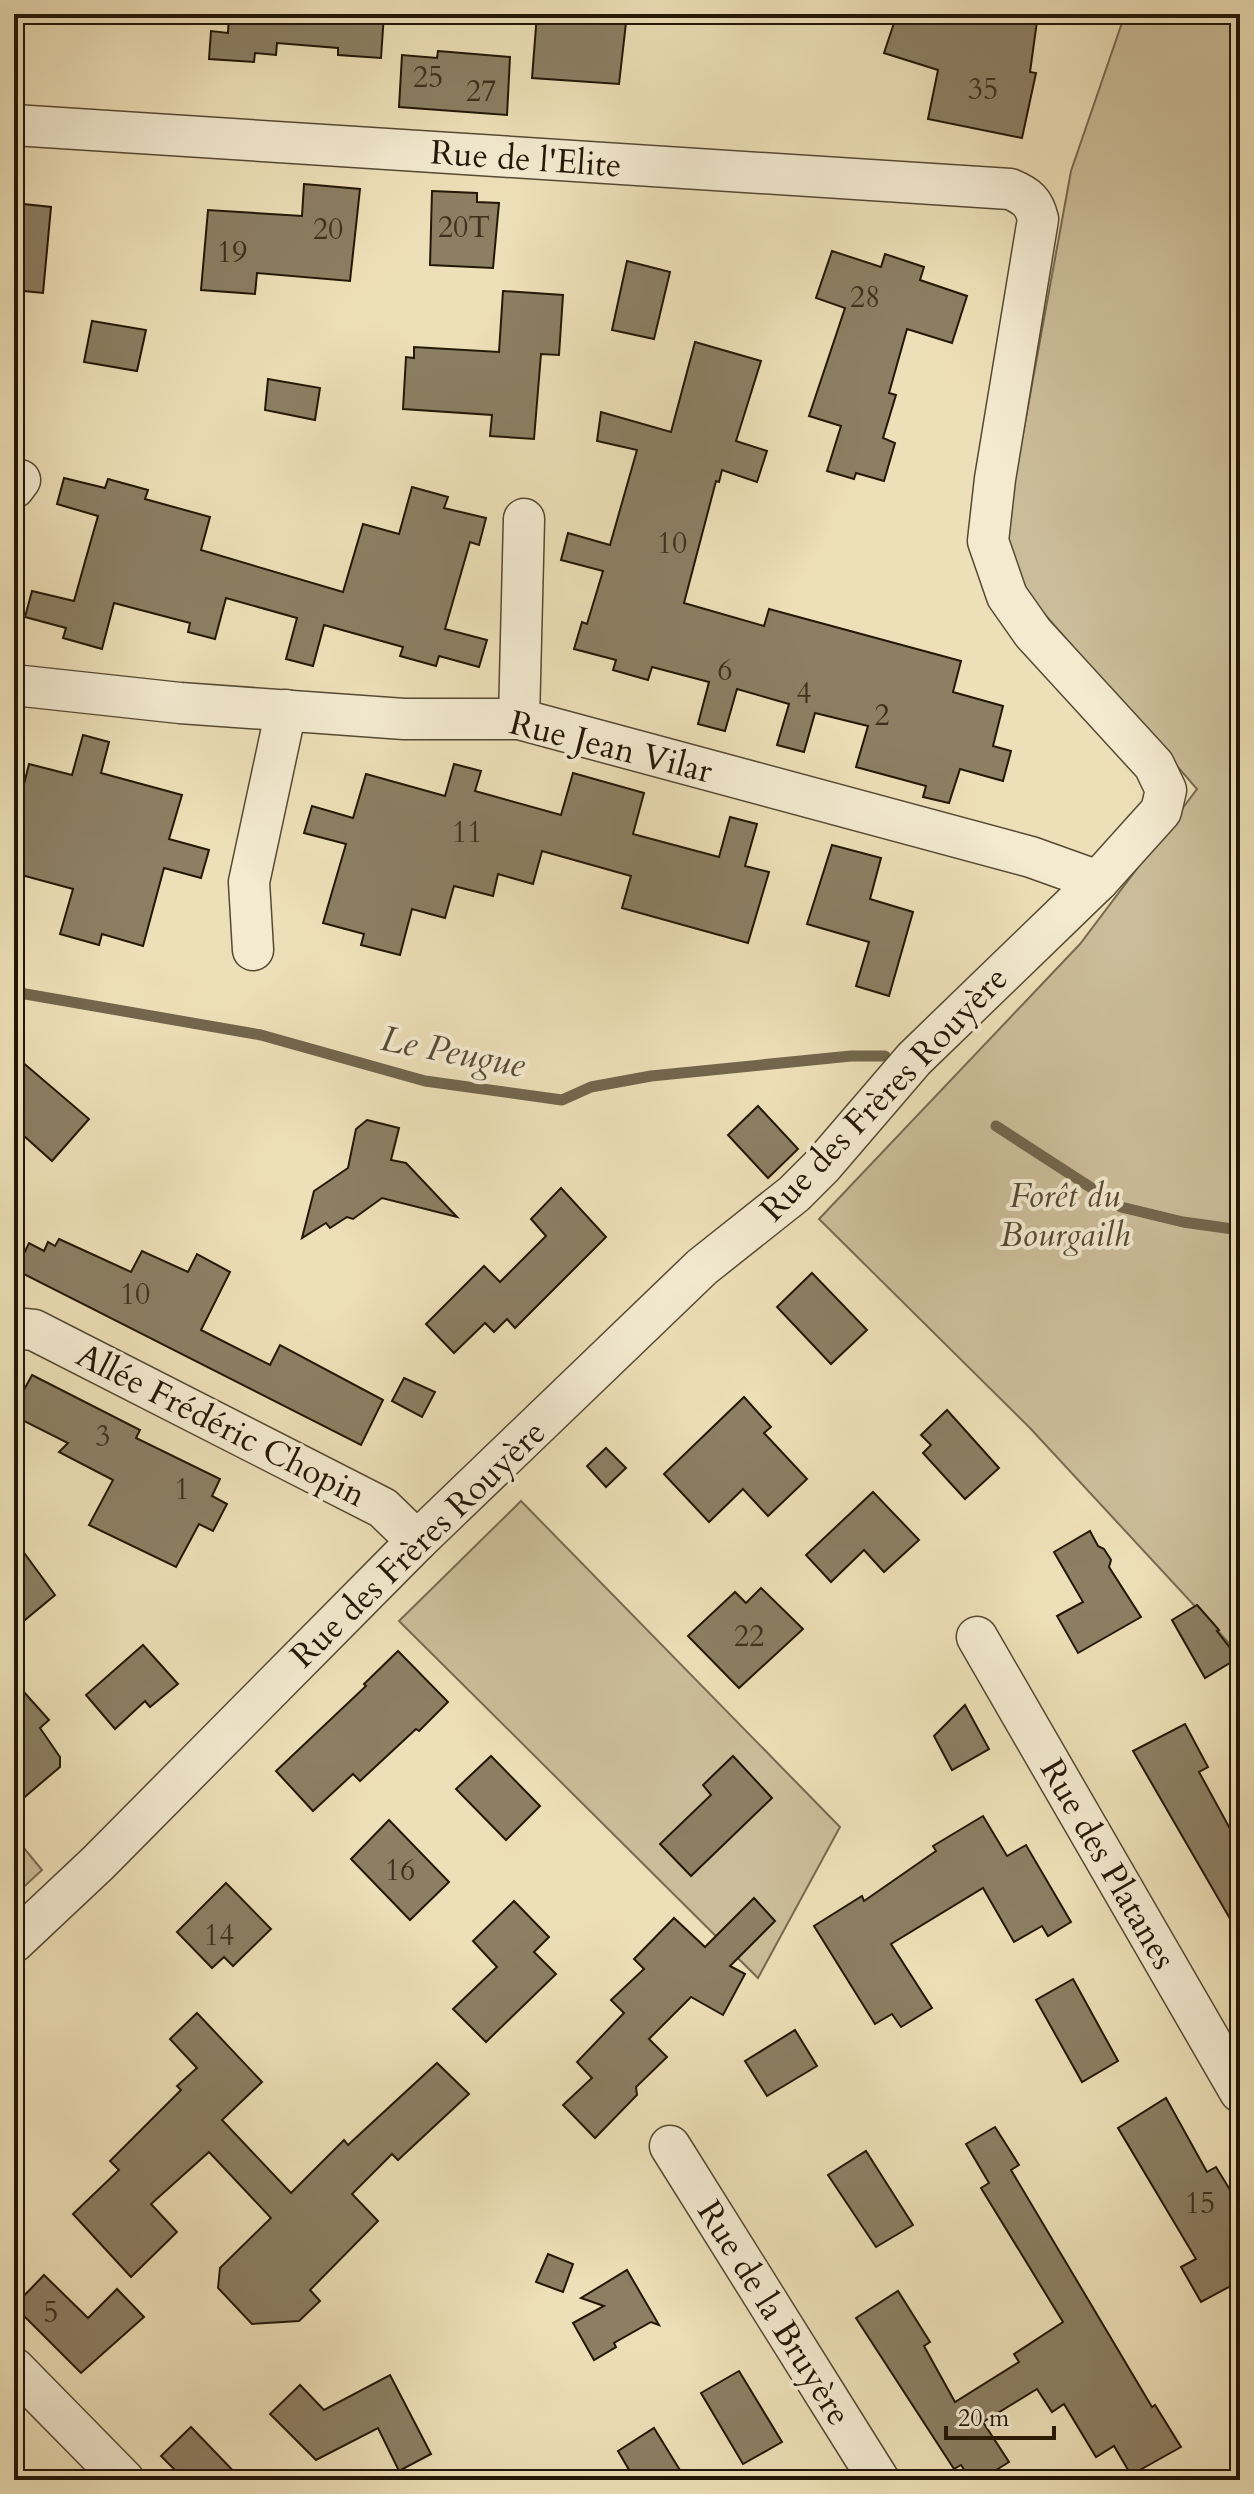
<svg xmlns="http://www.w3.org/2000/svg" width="1254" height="2494" font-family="Cardo,serif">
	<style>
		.green { fill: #cbbd99; stroke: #776a50; stroke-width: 2 }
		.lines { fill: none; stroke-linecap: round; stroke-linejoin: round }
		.stream { stroke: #73664d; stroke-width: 11 }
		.building { fill: #8c7f63; stroke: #231707; stroke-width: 2 }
		.minor-casing { stroke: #564933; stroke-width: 43 }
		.minor { stroke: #f3ead0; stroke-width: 40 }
		.labels { text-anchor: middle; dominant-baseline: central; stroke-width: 8; stroke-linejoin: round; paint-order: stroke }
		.number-label { font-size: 30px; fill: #3d311e }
		.street-label { font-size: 34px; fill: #231707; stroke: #f3ead0 }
		.park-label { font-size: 34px; font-style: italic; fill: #554933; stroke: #f3ead0 }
		.water-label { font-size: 36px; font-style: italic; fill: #584c35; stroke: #f3ead0 }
	</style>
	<rect width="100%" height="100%" fill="#eddfb7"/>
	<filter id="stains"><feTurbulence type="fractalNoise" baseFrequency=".0025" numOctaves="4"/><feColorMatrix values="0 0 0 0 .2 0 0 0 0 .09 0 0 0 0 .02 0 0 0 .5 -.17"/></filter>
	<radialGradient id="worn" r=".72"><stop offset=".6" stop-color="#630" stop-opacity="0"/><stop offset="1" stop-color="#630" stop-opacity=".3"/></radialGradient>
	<g class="green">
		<path d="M 1125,14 L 1240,14 L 1240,1655 L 1030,1428 L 819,1219 L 1080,944 L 1197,789 L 1020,586 L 1005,532 L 1071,171 Z"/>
		<path d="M 521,1501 L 840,1827 L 758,1978 L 399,1621 Z"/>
		<path d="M 14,1836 L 42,1870 L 14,1896 Z"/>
	</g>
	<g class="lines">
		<g class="stream">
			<path d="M 14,992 L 261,1035 L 425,1081 L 562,1100 L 591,1087 L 651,1076 L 851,1056 L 885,1056"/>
			<path d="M 996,1126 L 1121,1207 L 1183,1222 L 1240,1230"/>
		</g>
	</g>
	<g class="building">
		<path d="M 229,14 L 384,14 L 381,58 L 338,55 L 338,48 L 277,43 L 276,55 L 255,53 L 254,62 L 209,59 L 211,31 L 228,33 Z"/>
		<path d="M 537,14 L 627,14 L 619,84 L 532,78 Z"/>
		<path d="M 897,14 L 1038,14 L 1030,72 L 1036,73 L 1022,138 L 928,119 L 938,70 L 884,53 Z"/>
		<path d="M 438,51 L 510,57 L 507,115 L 399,107 L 402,55 L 437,58 Z"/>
		<path d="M 304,184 L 360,189 L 350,281 L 257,273 L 255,294 L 201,290 L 208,210 L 302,216 Z"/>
		<path d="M 432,191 L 477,193 L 477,202 L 499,203 L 493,268 L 430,265 Z"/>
		<path d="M 14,203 L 51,207 L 43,293 L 14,290 Z"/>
		<path d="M 832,251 L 881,267 L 885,254 L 924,267 L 920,280 L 967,296 L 952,343 L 907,329 L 889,393 L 896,395 L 883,438 L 895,443 L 884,481 L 856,473 L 854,479 L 827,471 L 841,426 L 809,416 L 845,308 L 816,298 Z"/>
		<path d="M 627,261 L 670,272 L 654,339 L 612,330 Z"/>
		<path d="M 503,291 L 563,295 L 559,355 L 541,354 L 534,439 L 490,436 L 492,415 L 403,409 L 406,357 L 414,358 L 414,347 L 499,352 Z"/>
		<path d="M 92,321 L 146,330 L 137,371 L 84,362 Z"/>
		<path d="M 695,342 L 761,361 L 736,441 L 767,451 L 757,482 L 722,470 L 719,482 L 716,481 L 684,603 L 764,626 L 769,609 L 961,661 L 953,692 L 1003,706 L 993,746 L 1011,751 L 1003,781 L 960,769 L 949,803 L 923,797 L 926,786 L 856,767 L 868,726 L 815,713 L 804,752 L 777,745 L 789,704 L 737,689 L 725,731 L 698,724 L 709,682 L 652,667 L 648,680 L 613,670 L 616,660 L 574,649 L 582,622 L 587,624 L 603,571 L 561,560 L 568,533 L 610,545 L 637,450 L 597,441 L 601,412 L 671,432 Z"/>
		<path d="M 268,379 L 320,388 L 315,420 L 265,410 Z"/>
		<path d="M 64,478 L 105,488 L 108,479 L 148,490 L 145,499 L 210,517 L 201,550 L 343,592 L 363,524 L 399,534 L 412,487 L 448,497 L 444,508 L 486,518 L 479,545 L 470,542 L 445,629 L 487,640 L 479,667 L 439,656 L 436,666 L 400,656 L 403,647 L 324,625 L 313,666 L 286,659 L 297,618 L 226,598 L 215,639 L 188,632 L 190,623 L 114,603 L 102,649 L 63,638 L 66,628 L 25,617 L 32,591 L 74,601 L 86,558 L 98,516 L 57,504 Z"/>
		<path d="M 83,735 L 109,742 L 101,773 L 182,795 L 169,839 L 209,850 L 201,878 L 164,868 L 143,946 L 102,934 L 99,945 L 60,934 L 73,889 L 14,873 L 14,782 L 24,784 L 29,764 L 72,775 Z"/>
		<path d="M 454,764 L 481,771 L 475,791 L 561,815 L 573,773 L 644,793 L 633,834 L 719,857 L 730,817 L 757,824 L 745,866 L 769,872 L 748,943 L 622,908 L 631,876 L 542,851 L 533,884 L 498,874 L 493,896 L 454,886 L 445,918 L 412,909 L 400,955 L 361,945 L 364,934 L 323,923 L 346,844 L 304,833 L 312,806 L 353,818 L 366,774 L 445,796 Z"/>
		<path d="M 832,845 L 881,858 L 870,899 L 913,912 L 889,996 L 856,986 L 869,942 L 807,924 Z"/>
		<path d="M 14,1055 L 89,1119 L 52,1161 L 14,1127 Z"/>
		<path d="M 758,1106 L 798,1149 L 768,1178 L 728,1135 Z"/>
		<path d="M 367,1120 L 399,1128 L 391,1160 L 406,1163 L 457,1217 L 382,1198 L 353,1219 L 347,1217 L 330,1228 L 326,1223 L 302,1238 L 314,1191 L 348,1168 L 356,1129 Z"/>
		<path d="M 561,1188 L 606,1237 L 515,1328 L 507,1319 L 494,1332 L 485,1323 L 454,1353 L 426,1324 L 484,1266 L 500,1282 L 546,1236 L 531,1219 Z"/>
		<path d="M 59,1239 L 131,1272 L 142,1251 L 188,1272 L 197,1254 L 230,1272 L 201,1330 L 270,1365 L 280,1345 L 383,1400 L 361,1445 L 16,1270 L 29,1243 L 44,1251 L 48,1242 L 55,1246 Z"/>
		<path d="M 812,1273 L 867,1330 L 831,1364 L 777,1307 Z"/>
		<path d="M 32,1375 L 140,1430 L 136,1438 L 220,1479 L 212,1496 L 227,1504 L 213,1531 L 199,1524 L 176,1567 L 89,1525 L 113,1480 L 59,1452 L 68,1443 L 14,1416 L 14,1408 Z"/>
		<path d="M 404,1378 L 435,1392 L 422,1417 L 392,1401 Z"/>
		<path d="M 744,1397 L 771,1427 L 764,1433 L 807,1479 L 768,1516 L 743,1489 L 709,1522 L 664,1474 Z"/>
		<path d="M 947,1410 L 999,1468 L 965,1499 L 923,1453 L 931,1445 L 921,1435 Z"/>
		<path d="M 606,1448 L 626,1468 L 606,1487 L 587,1466 Z"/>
		<path d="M 873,1492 L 919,1540 L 884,1572 L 864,1550 L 831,1582 L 806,1555 Z"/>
		<path d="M 1090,1531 L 1098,1546 L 1104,1549 L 1111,1560 L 1109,1567 L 1141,1617 L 1078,1653 L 1057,1616 L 1083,1602 L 1054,1552 Z"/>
		<path d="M 14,1539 L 55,1595 L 14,1629 Z"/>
		<path d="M 761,1588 L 803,1629 L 739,1688 L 688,1636 L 735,1592 L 746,1603 Z"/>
		<path d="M 1197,1605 L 1219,1630 L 1217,1631 L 1238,1658 L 1205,1678 L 1172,1620 Z"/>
		<path d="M 143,1645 L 178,1684 L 150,1707 L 145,1701 L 115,1729 L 86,1695 Z"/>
		<path d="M 398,1651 L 448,1702 L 419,1731 L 416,1729 L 360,1781 L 353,1774 L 313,1811 L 276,1771 L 366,1686 L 364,1684 Z"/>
		<path d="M 14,1681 L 49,1720 L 40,1728 L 60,1757 L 60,1767 L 14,1806 Z"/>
		<path d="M 965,1705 L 989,1749 L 952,1770 L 934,1736 Z"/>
		<path d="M 1185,1724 L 1208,1767 L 1199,1772 L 1240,1847 L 1240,1936 L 1133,1751 Z"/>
		<path d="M 491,1756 L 540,1806 L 506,1840 L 456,1789 Z"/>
		<path d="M 733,1756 L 772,1798 L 691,1876 L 660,1844 L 711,1795 L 703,1785 Z"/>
		<path d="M 983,1816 L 1007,1856 L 1026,1845 L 1071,1922 L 1048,1936 L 1042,1926 L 1014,1942 L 983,1888 L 891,1944 L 932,2008 L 901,2027 L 892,2014 L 875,2024 L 814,1926 L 862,1896 L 864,1901 L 936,1851 L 933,1846 Z"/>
		<path d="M 389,1820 L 449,1882 L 410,1920 L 351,1859 Z"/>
		<path d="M 226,1883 L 271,1929 L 233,1966 L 224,1957 L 212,1968 L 177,1932 Z"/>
		<path d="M 754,1898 L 775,1921 L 730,1966 L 745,1974 L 723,2015 L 691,1997 L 649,2039 L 667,2057 L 636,2087 L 637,2095 L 595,2138 L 563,2105 L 592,2078 L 577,2062 L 624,2013 L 611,2000 L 644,1969 L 634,1959 L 674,1918 L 705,1947 Z"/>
		<path d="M 514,1901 L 549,1937 L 534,1952 L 556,1974 L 486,2042 L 453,2009 L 497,1967 L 473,1941 Z"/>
		<path d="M 1073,1979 L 1118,2061 L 1082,2082 L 1036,2000 Z"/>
		<path d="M 197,2013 L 262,2082 L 222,2120 L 291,2193 L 344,2140 L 348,2145 L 437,2063 L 469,2094 L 398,2160 L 392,2154 L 352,2194 L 378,2221 L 310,2290 L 320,2301 L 299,2321 L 252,2324 L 218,2288 L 220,2268 L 271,2218 L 209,2152 L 151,2204 L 177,2232 L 131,2277 L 73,2214 L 119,2170 L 110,2161 L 181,2090 L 177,2086 L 197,2068 L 170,2039 Z"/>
		<path d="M 795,2030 L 817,2066 L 767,2096 L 745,2061 Z"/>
		<path d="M 1166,2098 L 1207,2172 L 1216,2167 L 1240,2206 L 1240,2281 L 1201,2302 L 1181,2267 L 1196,2259 L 1118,2128 Z"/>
		<path d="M 995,2127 L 1019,2165 L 1011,2170 L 1152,2407 L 1155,2405 L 1181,2447 L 1131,2475 L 1114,2446 L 1096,2457 L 1064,2404 L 1052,2412 L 1037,2389 L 983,2422 L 1009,2462 L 980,2480 L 971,2480 L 961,2465 L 954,2469 L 856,2318 L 898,2291 L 930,2342 L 924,2346 L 955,2402 L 1019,2362 L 1014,2354 L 1063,2322 L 981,2188 L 989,2183 L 966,2144 Z"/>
		<path d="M 866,2151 L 913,2225 L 876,2247 L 828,2175 Z"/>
		<path d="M 548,2254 L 573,2264 L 563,2292 L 536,2282 Z"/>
		<path d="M 627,2270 L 659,2325 L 651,2322 L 614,2343 L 616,2347 L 594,2360 L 573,2323 L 604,2306 L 581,2298 Z"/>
		<path d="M 44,2275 L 88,2318 L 117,2289 L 144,2317 L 81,2373 L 14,2306 Z"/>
		<path d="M 739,2371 L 782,2442 L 743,2464 L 701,2393 Z"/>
		<path d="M 390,2375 L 431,2454 L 399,2471 L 378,2428 L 316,2460 L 270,2414 L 300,2385 L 324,2410 Z"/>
		<path d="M 191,2427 L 217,2454 L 242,2480 L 185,2480 L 161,2456 Z"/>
		<path d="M 654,2428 L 686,2480 L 635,2480 L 618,2451 Z"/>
	</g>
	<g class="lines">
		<defs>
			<g id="minor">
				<path d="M 14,125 L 1010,189 C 1027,196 1034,202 1038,219 L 995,479 L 988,541 L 1007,596 L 1033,633 L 1154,765 L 1166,790 L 1161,811 L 1098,881 L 914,1059 L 823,1165 L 794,1194 L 702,1267 L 417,1541 L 98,1863 L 14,1942"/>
				<path d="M 14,488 L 20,480"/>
				<path d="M 14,685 L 180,703 L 404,719 L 519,719 L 1031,857 L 1098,881"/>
				<path d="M 519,719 L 524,519"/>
				<path d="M 253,950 L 249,882 L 286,710"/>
				<path d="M 14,1328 L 34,1330 L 383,1508 L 417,1541"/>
				<path d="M 977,1637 L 1240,2092"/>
				<path d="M 670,2146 L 879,2480"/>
				<path d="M 14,2368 L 124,2480"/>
			</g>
		</defs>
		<use href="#minor" class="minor-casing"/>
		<use href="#minor" class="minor"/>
	</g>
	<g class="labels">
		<g class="number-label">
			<text x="428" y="77">25</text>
			<text x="983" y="89">35</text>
			<text x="481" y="91">27</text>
			<text x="464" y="227">20T</text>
			<text x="328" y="229">20</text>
			<text x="232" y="252">19</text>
			<text x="865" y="297">28</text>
			<text x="672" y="543">10</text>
			<text x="725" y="670">6</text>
			<text x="804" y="693">4</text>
			<text x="882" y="715">2</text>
			<text x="467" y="832">11</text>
			<text x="135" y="1294">10</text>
			<text x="103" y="1436">3</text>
			<text x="182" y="1489">1</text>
			<text x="749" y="1636">22</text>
			<text x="400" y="1870">16</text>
			<text x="219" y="1935">14</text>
			<text x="1200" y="2203">15</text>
			<text x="51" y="2312">5</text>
		</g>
		<g class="street-label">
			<text transform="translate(526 159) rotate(4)">Rue de l'Elite</text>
			<text transform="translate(611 747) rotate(14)">Rue Jean Vilar</text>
			<text transform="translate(884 1094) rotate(-46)">Rue des Frères Rouyère</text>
			<text transform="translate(221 1425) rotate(27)">Allée Frédéric Chopin</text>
			<text transform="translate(418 1544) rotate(-44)">Rue des Frères Rouyère</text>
			<text transform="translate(1108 1864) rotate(60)">Rue des Platanes</text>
			<text transform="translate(774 2313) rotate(58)">Rue de la Bruyère</text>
		</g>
		<g class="park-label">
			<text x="1065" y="1196">Forêt du<tspan x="1065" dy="39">Bourgailh</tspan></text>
		</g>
		<g class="water-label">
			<text transform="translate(453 1052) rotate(11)">Le Peugue</text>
		</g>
	</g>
	<rect width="1254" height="2494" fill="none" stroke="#eddfb7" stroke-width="48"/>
	<rect x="16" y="16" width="1222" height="2462" fill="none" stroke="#231707" stroke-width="4"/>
	<rect x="24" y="24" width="1206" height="2446" fill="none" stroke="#231707" stroke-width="2"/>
	<path d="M946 2426v12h108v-12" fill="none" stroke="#231707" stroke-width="4"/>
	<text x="958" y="2426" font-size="24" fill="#231707" stroke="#f3ead0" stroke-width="6" paint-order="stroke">20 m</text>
	<rect width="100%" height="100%" filter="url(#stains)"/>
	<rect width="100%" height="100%" fill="url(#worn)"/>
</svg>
